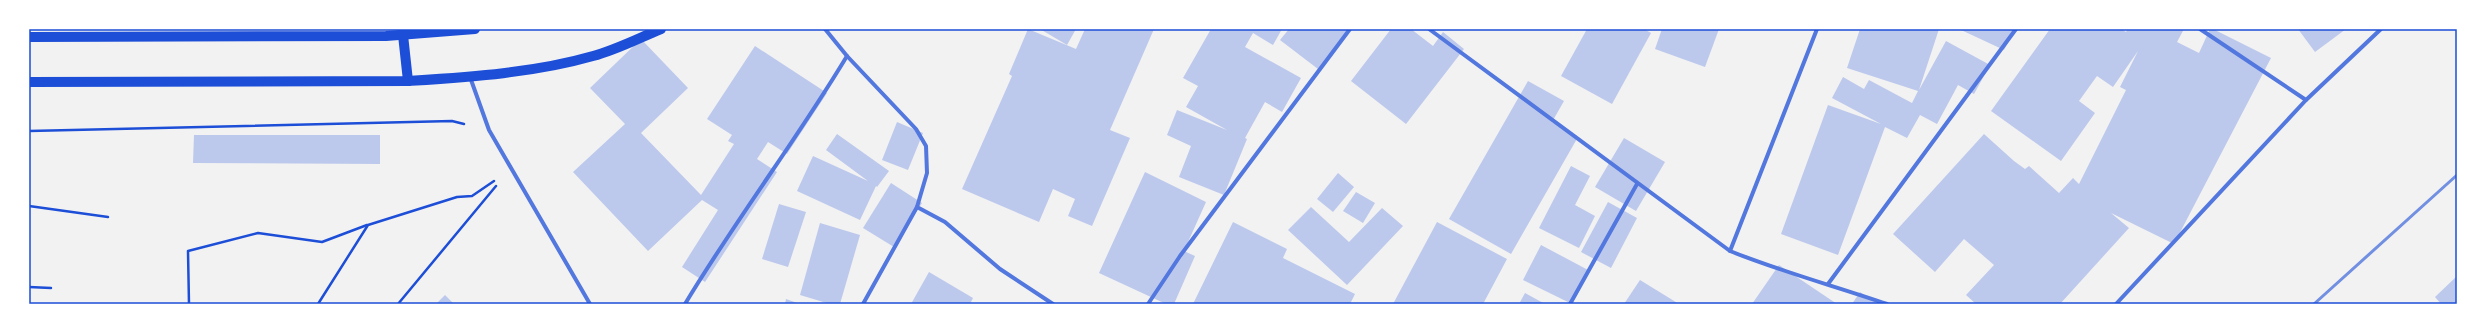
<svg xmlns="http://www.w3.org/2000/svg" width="2486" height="333" font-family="'IBM Plex Serif',serif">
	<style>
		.building { fill: #bdc9ec }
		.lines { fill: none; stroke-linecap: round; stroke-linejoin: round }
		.path { stroke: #1d4ed8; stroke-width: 2.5 }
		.minor { stroke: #5277de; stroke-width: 4 }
		.primary { stroke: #1d4ed8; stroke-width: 10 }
		.rail { stroke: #7290e2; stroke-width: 3 }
		.neatline { fill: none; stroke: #1d4ed8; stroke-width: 1.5 }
	</style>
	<rect width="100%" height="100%" fill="#f2f2f2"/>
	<g class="building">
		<path d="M 1028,29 L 1076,49 L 1085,29 L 1154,29 L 1110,130 L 1130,138 L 1092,226 L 1068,216 L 1075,199 L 1053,189 L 1039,222 L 962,189 L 1012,76 L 1009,74 Z"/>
		<path d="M 1040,29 L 1076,29 L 1067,45 Z"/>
		<path d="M 1211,29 L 1282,29 L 1273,45 L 1253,33 L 1245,47 L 1301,78 L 1282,112 L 1265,102 L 1245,138 L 1247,139 L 1224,195 L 1179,177 L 1191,146 L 1167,135 L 1177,110 L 1227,130 L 1186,107 L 1198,86 L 1183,78 Z"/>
		<path d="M 1289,29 L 1349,29 L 1318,69 L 1280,40 Z"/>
		<path d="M 1391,29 L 1411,29 L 1433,46 L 1443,32 L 1464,49 L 1406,124 L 1351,81 Z"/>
		<path d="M 1587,29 L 1644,29 L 1651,33 L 1612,104 L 1561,76 Z"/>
		<path d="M 1662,29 L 1719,29 L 1705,67 L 1655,49 Z"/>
		<path d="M 1860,29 L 1939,29 L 1919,90 L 1946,41 L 1990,65 L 1974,94 L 1958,85 L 1937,124 L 1920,115 L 1907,138 L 1885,127 L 1838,255 L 1781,234 L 1828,105 L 1881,124 L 1832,98 L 1843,77 L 1864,89 L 1869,80 L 1912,103 L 1918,91 L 1847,68 Z"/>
		<path d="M 1959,29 L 2015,29 L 2004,50 Z"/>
		<path d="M 2050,29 L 2121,29 L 2126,32 L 2128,29 L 2184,29 L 2177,42 L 2199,53 L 2210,29 L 2213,29 L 2271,58 L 2174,244 L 2111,213 L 2129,228 L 2060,304 L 1976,304 L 1966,295 L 1994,265 L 1964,239 L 1935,272 L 1893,234 L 1984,134 L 2014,161 L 2025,169 L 2029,166 L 2059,193 L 2073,178 L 2079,184 L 2126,90 L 2120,87 L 2138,51 L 2113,87 L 2097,76 L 2079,101 L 2095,113 L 2061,161 L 1991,111 Z"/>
		<path d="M 2298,29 L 2346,29 L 2315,52 Z"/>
		<path d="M 641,39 L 688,88 L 641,133 L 701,195 L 734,144 L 728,141 L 732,135 L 707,119 L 755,46 L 827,93 L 787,154 L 768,142 L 757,159 L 777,172 L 705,282 L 682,267 L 718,210 L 702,200 L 648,251 L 573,172 L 625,124 L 590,88 Z"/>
		<path d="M 1528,81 L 1564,101 L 1552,122 L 1578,137 L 1511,254 L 1449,219 Z"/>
		<path d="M 897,122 L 923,133 L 908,170 L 882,160 Z"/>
		<path d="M 837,134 L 889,171 L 877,187 L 876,186 L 860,220 L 797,191 L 813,156 L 868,181 L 826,150 Z"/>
		<path d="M 194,135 L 380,135 L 380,164 L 193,163 Z"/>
		<path d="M 1624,138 L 1665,162 L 1636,211 L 1595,187 Z"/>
		<path d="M 1571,166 L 1590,176 L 1575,205 L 1595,216 L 1579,248 L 1539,228 Z"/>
		<path d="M 1145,172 L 1206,202 L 1184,251 L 1195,256 L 1174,304 L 1166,304 L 1099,273 Z"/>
		<path d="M 1338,173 L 1354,187 L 1333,212 L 1317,199 Z"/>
		<path d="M 891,183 L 922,203 L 894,247 L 863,228 Z"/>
		<path d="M 1356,192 L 1375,203 L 1363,223 L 1343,211 Z"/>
		<path d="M 1608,202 L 1637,218 L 1611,268 L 1581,252 Z"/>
		<path d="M 779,204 L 806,212 L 788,267 L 762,259 Z"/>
		<path d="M 1311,207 L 1349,242 L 1382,208 L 1403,226 L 1347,285 L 1288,230 Z"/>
		<path d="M 1233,222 L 1287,249 L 1283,258 L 1355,294 L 1350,304 L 1193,304 Z"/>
		<path d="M 1437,222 L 1507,259 L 1483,304 L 1393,304 Z"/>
		<path d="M 820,223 L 860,235 L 840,304 L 830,304 L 800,295 Z"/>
		<path d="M 1541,245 L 1590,271 L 1572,304 L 1523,280 Z"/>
		<path d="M 1779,265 L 1837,304 L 1752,304 Z"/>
		<path d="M 929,272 L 973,298 L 970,304 L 911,304 Z"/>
		<path d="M 2457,276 L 2457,304 L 2441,304 L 2435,297 Z"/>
		<path d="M 1640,280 L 1679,304 L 1624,304 Z"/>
		<path d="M 1860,292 L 1878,304 L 1852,304 Z"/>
		<path d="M 1525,293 L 1545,304 L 1519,304 Z"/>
		<path d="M 445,295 L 454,304 L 436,304 Z"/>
		<path d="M 786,299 L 800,304 L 785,304 Z"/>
	</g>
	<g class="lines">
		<g class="path">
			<path d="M 29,131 L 452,121 L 464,124"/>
			<path d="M 29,206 L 108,217"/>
			<path d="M 29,287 L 51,288"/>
			<path d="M 189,304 L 188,251 L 258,233 L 322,242 L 367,225"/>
			<path d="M 318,304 L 368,225 L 457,197 L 472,196 L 494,181"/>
			<path d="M 398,304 L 496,186"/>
		</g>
		<g class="minor">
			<path d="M 825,29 L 847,56 L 916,129 L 926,146 L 927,173 L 917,207 L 945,222 L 1000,269 L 1053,304"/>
			<path d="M 1429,29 L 1730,251 C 1782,272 1835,286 1887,304"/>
			<path d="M 2200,29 L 2306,100"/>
			<path d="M 470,77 L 489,130 L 590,304"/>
			<path d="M 1730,251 L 1817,29"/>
			<path d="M 1828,284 L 2016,29"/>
			<path d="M 685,304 C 736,219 796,141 847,56"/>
			<path d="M 863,304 L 917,207"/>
			<path d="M 1148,304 L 1180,256 L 1350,29"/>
			<path d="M 1570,304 L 1637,184"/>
			<path d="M 2116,304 L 2306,100 L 2381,29"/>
		</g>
		<g class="primary">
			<path d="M 403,35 L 408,81"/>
			<path d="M 29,37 L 386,36 L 475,29"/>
			<path d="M 29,82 L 408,81 C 469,77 534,73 593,56 C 616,50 639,38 661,29"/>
		</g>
		<path class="rail" d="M 2314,304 L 2457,175"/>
	</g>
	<rect width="2486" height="333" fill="none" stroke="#ffffff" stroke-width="60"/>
	<rect x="30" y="30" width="2426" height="273" class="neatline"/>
</svg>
